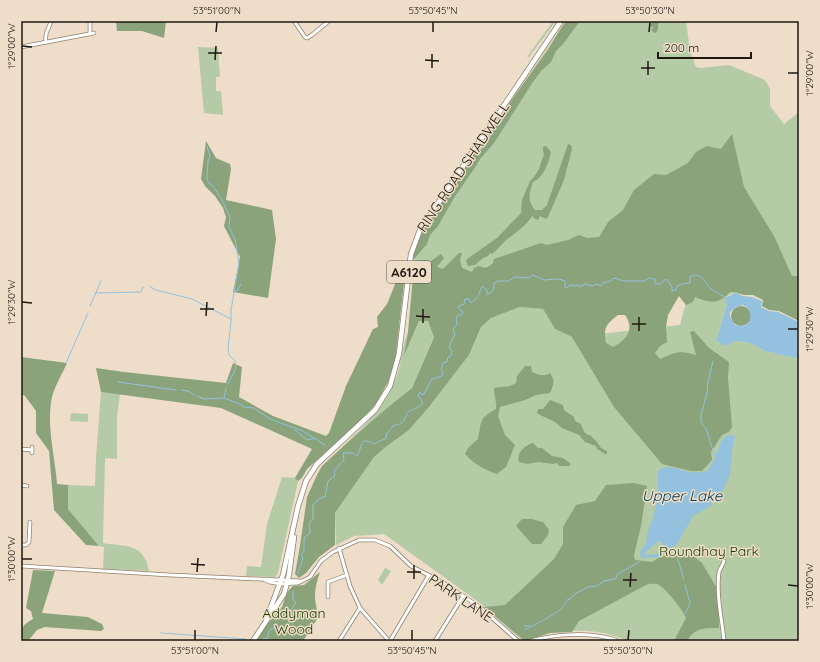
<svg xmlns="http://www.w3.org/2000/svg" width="820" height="662" font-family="Quicksand,sans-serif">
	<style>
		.green { fill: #b4cba6 }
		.forest { fill: #8aa37b; fill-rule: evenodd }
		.water { fill: #93c1de; fill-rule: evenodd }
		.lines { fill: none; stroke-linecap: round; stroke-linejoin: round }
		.stream { stroke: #93c1de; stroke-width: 1 }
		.minor-casing { stroke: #90806e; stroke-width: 4.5 }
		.highway-casing { stroke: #90806e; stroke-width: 6 }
		.minor { stroke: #fff; stroke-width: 3 }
		.highway { stroke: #fff; stroke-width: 4.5 }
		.ticks { fill: none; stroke: #1e1811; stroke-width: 1.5 }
		.labels { text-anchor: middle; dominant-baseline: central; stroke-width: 3; stroke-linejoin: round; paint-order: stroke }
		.shield { fill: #eeddc8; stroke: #5c5348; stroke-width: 1 }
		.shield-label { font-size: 13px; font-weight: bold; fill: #1e1811 }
		.street-label { font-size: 14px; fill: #1e1811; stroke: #eeddc8 }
		.park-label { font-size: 14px; fill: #1c3b00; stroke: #eeddc8 }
		.water-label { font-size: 15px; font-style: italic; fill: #013f5c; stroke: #eeddc8 }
		.neatline { fill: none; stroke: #1e1811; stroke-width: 1.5 }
		.ticks-label { font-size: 10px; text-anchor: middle; fill: #1e1811 }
	</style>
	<rect width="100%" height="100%" fill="#eeddc8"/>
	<g class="green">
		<path d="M 553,21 L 556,21 L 529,57 L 527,57 Z"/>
		<path d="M 566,21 L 686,21 L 690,51 L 696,67 L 701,68 L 729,65 L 765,80 L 770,89 L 770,106 L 784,124 L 799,112 L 799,281 L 759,288 L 739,295 C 733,292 731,294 726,297 L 727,305 L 716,341 L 725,346 L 737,341 L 750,343 L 765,351 L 785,356 L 799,358 L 799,641 L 628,641 C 604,630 576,628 550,633 C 541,635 533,639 523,641 L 476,600 L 384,534 L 354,536 L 336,545 L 335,513 L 374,457 L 387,446 L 409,430 L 429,407 L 469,355 L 481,327 L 491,318 L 520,307 L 543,309 L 555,329 L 572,337 L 680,325 L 691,283 L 608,222 L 599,237 L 529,250 L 472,272 L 432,272 L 418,264 L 413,258 L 422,232 Z"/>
		<path d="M 198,47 L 218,48 L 220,77 L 216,77 L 216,91 L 221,91 L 223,115 L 204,113 Z"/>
		<path d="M 419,321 L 428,321 L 434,336 L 412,388 L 388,407 L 322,466 C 348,441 379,416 394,383 C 402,367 401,348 408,332 L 405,354 Z"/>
		<path d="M 101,392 L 120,394 L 117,416 L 117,459 L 105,458 L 103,543 C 117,546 138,543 145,559 C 147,562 148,567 149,571 L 103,569 L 104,547 L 99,546 L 68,509 L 68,485 L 95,486 L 96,458 Z"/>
		<path d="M 71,413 L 88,414 L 88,422 L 70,421 Z"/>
		<path d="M 282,477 L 297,478 L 298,481 L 278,573 L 275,577 L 246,576 L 247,566 L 261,567 L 267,524 Z"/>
		<path d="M 385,568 L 391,571 L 382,585 L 378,580 Z"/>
	</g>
	<g class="forest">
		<path d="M 116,21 L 166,21 L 164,38 L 142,31 L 117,31 Z"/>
		<path d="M 566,21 L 580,21 L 563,44 L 556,51 L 551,62 L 541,71 L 531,85 L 494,143 L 480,159 L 476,166 L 454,198 L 438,226 L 430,235 L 427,244 L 414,259 L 413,258 L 416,245 L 422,232 L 474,154 C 491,146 492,129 502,115 C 516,93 532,72 548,50 C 554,40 559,30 566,21 Z"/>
		<path d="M 652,21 L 661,21 L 658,24 L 658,29 L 656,33 L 653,32 L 651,29 L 654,28 L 650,26 Z"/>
		<path d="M 732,134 L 744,187 L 774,236 L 792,276 L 799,276 L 799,321 L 779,311 L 769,310 L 762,306 L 763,300 L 753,295 L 744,295 L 735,292 L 730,292 C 718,305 710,303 695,297 L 693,302 L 686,305 L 679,296 L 668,315 L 666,327 L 667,342 L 660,346 L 655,353 L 660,359 C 675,352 680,350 696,355 L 690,332 L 694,331 L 709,348 L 729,362 L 728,378 L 732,427 L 729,432 L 722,435 L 711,452 L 712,460 L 702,471 L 691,471 L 662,464 L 614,407 L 572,337 L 555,329 L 543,309 L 520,307 L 491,318 L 481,327 L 469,355 L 429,407 L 409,430 L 387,446 L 374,457 L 335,513 L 335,545 L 319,557 L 306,573 L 299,578 L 295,574 L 300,546 L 307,497 L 317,475 L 322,466 L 347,443 L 388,407 L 412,388 L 434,337 L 428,321 L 419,321 L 404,356 L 408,332 L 413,276 L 418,262 L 425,260 L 431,261 L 441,254 L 444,258 L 437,267 L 443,269 L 459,253 L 462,253 L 460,260 L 462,268 L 472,272 L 474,268 L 479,266 C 485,269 488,267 493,263 L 494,259 L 541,243 L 547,245 L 568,240 L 579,235 L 587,238 L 599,237 L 608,222 L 623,210 L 634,190 L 654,174 L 666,175 L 688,163 L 696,152 L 707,146 L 721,149 ZM 618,315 L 625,315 C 635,329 627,340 613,347 L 606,343 C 603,328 606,324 618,315 Z"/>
		<path d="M 206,141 L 216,158 L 230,164 L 231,169 L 226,200 L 272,210 L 276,239 L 268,298 L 233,292 L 240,257 L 224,226 L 226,217 L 223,208 L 215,196 L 205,186 L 201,179 Z"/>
		<path d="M 568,144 L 571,145 L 572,149 L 564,180 L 548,217 L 546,219 L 540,216 L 538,220 L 535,219 L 532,216 C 526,227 513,234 504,242 C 500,246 496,251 492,254 L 490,253 L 488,256 L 483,258 L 475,265 L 468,266 L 466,261 L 467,259 L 497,238 L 521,213 L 522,200 L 530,181 L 534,177 L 539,169 L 544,154 L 543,152 L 543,147 L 546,146 L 551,152 C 548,164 544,177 533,182 C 529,194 527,200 535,210 L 542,210 L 547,205 Z"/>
		<path d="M 403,265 L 406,266 L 395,361 L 388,382 L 376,404 L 359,422 L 307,469 L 302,478 L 298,481 L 295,478 L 312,449 L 221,408 L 101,392 L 96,368 L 124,372 L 226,383 L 233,363 L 242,367 L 239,397 L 273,416 L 326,436 L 329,433 L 346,386 L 373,329 L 378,327 L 377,317 L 387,304 Z"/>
		<circle cx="741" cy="316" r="10"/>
		<path d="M 21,357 L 67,363 C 62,374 55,386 52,397 C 46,425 55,456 57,484 L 68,485 L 68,509 L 99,546 L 86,545 L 54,510 L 49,451 L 36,433 L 36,411 L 25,396 L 21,394 Z"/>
		<path d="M 525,366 L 531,366 L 532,372 C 539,375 543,377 550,373 C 555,381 554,384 550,393 L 536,395 L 525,400 L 500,407 L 498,416 L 505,435 L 515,445 L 506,467 L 497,474 C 485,470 474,464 465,454 L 468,448 L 478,439 C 482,421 478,419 496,409 C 497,402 494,396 494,388 L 510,386 L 516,383 L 517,376 Z"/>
		<path d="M 550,400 L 563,405 L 564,410 L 574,417 C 574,421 578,423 581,424 L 584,432 L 588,435 L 590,435 L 597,442 L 601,448 L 607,451 L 607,454 L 605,454 L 597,449 L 596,446 L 585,442 L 579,435 L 562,428 L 555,422 L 538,414 L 537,412 L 538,409 L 543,409 Z"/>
		<path d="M 533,443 L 538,448 L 542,448 L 552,456 L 563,458 L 570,463 L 570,466 L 559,466 L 557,463 L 553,464 L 539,462 L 527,464 L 519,462 C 516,453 525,445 533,443 Z"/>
		<path d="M 634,483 L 647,486 L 641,526 L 634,555 L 635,560 L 652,562 L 660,557 L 673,554 L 692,555 L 702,563 L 718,590 L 719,628 C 705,628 695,627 687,641 L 674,641 L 686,618 C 683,610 666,589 659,585 C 655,583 650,584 646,585 L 579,621 L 572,632 L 550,633 L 525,641 L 484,607 L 505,605 L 554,559 L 563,544 L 563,527 L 576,505 L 595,501 L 606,485 Z"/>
		<path d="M 522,519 L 531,519 L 543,522 L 549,530 L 548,535 L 541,544 L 532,544 L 516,526 Z"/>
		<path d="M 33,570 L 55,571 L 42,613 L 88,617 L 102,624 L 104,629 L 101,631 L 45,627 L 37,630 L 28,641 L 21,641 C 21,628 21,626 33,619 L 31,611 L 26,608 Z"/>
		<path d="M 320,572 C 314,590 313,598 319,616 L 303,641 L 256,641 L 261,631 L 282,607 L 287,592 L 293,586 L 304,585 Z"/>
	</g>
	<g class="water">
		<path d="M 735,293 L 743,296 L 752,297 L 762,301 L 761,307 L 769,311 L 778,312 L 799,322 L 799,358 L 785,356 L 765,351 L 750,343 L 737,341 L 725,346 L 716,341 L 727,305 L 725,298 ZM 743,305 C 751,309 751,313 750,321 L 745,326 L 735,325 L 730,316 L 730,312 L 736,307 Z"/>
		<path d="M 729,435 L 733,435 L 735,437 L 732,451 L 730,475 L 721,494 L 720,493 L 711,504 L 712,505 L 693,516 L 677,544 L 671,549 L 659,557 L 641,558 L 640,552 L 646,544 L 649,528 L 653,518 L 658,497 L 658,472 C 666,462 678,470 688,472 C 694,473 702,472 707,471 C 710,467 716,457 717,453 C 721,445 719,439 729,435 ZM 659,541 L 663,544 L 661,552 L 656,554 L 645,555 L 645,552 Z"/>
	</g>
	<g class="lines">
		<g class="stream">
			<path d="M 207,147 L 210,156 L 208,161 L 207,177 L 208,182 L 212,185 L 221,198 L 230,217 L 229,227 L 235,239 L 239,264 L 231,310 L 231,322 L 228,348 L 229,355 L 235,361 L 236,368 L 228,384"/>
			<path d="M 149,286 L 156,290 L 192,299 L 231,319"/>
			<path d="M 235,291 L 237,291 L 241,284"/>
			<path d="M 96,293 L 141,292 L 143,287"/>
			<path d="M 90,306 L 101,281"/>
			<path d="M 713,361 L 708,382 L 707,393 L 701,415 L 701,422 L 706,429 L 715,456"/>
			<path d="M 66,363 L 88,313"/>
			<path d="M 118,382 L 176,390"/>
			<path d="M 181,390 L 188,391 L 194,395"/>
			<path d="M 197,396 L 204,399 L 224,398 L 240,404 L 244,407 L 253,408 L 272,420 L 303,431 L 325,445"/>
			<path d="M 224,398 L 226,388"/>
			<path d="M 295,430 L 307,440 L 316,438"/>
			<path d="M 677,556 L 684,580"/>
			<path d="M 298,573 L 303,558 L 301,555 L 304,551 L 304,538 L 310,533 C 310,527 307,523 313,519 L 313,504 L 322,497 L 325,497 L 328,481 L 335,476 L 334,471 L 344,460 L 343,453 L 353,453 L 357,456 C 363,448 358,435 374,444 L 386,438 L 387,433 C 390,431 390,429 393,426 C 397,424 402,425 404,420 C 406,417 406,414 408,412 C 413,408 418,409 422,404 L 422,401 L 418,395 L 420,392 L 422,395 L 424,394 L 432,379 L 442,376 L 443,373 L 441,370 L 443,363 L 447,362 L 448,357 L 451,356 L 452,352 L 449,347 L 455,334 L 453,329 L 457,324 L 456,318 L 458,315 L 462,315 L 463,312 L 458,308 L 459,306 L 464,304 L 465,299 L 469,299 L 471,303 C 482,294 477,297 482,286 L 487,290 L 487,294 L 489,294 L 494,289 L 494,283 L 498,281 L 508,281 L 515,277 L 529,278 L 533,275 L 544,280 L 559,279 L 565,281 L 565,287 L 566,288 L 571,285 L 574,286 L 578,285 L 580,287 L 585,284 L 592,286 L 597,284 L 601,286 L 605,282 L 609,282 L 614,278 L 624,281 L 644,281 L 649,278 L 655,279 L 655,284 L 660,284 L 666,279 L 672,287 L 672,291 L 676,290 L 677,286 L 682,284 L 690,283 L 690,277 C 700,271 704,281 710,288 C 715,292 721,295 727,298"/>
			<path d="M 685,614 L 690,603 L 685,585"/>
			<path d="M 524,626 L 530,626"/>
			<path d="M 525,630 C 536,623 563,613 567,600 L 570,599 L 575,594 L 588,587 L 597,586 L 604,581 L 615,579 L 618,574 L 639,562"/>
			<path d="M 161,633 L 246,639"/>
			<path d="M 260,641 L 263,639 L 268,638 L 268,633 L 271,629 L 273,628 L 278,631 L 287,629 L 290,622 L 289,619 L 291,612 L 291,610 L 296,603 L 293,600 L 293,591"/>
		</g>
		<defs>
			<g id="minor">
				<path d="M 294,21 L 305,37 L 307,38 L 312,35 L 329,21"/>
				<path d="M 90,34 L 90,21"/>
				<path d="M 46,42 C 44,32 49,30 51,21"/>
				<path d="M 21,47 L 94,33"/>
				<path d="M 21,449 L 32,450"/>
				<path d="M 32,453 L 32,447"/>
				<path d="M 21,485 L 27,486"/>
				<path d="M 21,545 L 26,545 L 29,542 L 30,522"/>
				<path d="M 339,548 L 350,586 L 360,608 L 389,641"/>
				<path d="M 724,561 C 723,565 720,568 719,572 C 716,595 722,619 724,641"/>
				<path d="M 21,566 L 170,575 L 301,581"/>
				<path d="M 265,580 L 270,582 L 280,584 L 298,583 L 310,577 L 321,561 L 333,552 L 359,540 L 375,540 L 390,546 L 411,566 L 447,585 L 481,608 L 518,641"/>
				<path d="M 328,597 L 328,582 L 347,575"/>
				<path d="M 339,641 L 360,608"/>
				<path d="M 390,641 L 429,575"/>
				<path d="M 435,641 L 463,596"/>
				<path d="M 530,641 C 555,634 593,631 618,641"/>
			</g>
			<g id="highway">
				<path d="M 266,620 L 283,575 L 298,506 L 306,481 L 317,464 L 375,410 L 390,386 L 399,354 L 411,254 L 420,230 L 561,21"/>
				<path d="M 253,641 L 284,594 L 289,575 L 294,537"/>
			</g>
		</defs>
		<use href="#minor" class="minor-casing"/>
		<use href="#highway" class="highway-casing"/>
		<use href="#minor" class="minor"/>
		<use href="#highway" class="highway"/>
	</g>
	<path class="ticks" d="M 216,32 L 217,22M 433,32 L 433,22M 649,32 L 650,22M 22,46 L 32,47M 208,53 L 222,53M 215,60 L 216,46M 425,60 L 439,61M 432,68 L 432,54M 641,68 L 655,68M 788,73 L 798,73M 648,75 L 648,61M 22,302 L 32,303M 200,309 L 214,309M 206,316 L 207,302M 416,316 L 430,317M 423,323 L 423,309M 632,324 L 646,324M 788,329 L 798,329M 639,331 L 639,317M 22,559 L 32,559M 191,564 L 205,565M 197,572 L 198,558M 407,572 L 421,572M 414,579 L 414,565M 623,580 L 637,580M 788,585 L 798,586M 630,587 L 631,573M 195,640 L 195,630M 412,640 L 412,630M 628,640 L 629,630"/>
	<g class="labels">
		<rect class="shield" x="387" y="261" width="44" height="22" rx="3"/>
		<g class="shield-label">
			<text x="409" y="272">A6120</text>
		</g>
		<g class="street-label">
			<text transform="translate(463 167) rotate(-56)">RING ROAD SHADWELL</text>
			<text transform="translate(461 598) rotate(34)">PARK LANE</text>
		</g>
		<g class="park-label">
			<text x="709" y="551">Roundhay Park</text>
			<text x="294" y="613">Addyman<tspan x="294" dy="16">Wood</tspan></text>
		</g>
		<g class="water-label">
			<text x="682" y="495">Upper Lake</text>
		</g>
	</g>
	<rect width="820" height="662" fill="none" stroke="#eeddc8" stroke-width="44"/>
	<path d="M658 52v6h93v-6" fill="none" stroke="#1e1811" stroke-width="2"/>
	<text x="664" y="52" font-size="12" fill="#1e1811" stroke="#eeddc8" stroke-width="3" paint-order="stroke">200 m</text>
	<rect x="22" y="22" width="776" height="618" class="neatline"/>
	<g class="ticks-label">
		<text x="217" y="14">53°51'00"N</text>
		<text x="433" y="14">53°50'45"N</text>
		<text x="650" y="14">53°50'30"N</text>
		<text transform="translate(11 46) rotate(-90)" y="4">1°29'00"W</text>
		<text transform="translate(809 73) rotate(-90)" y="4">1°29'00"W</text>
		<text transform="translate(11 302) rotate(-90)" y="4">1°29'30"W</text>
		<text transform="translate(809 329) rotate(-90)" y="4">1°29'30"W</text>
		<text transform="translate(11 559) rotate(-90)" y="4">1°30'00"W</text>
		<text transform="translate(809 586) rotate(-90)" y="4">1°30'00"W</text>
		<text x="195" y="654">53°51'00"N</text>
		<text x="412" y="654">53°50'45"N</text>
		<text x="628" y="654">53°50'30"N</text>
	</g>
</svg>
